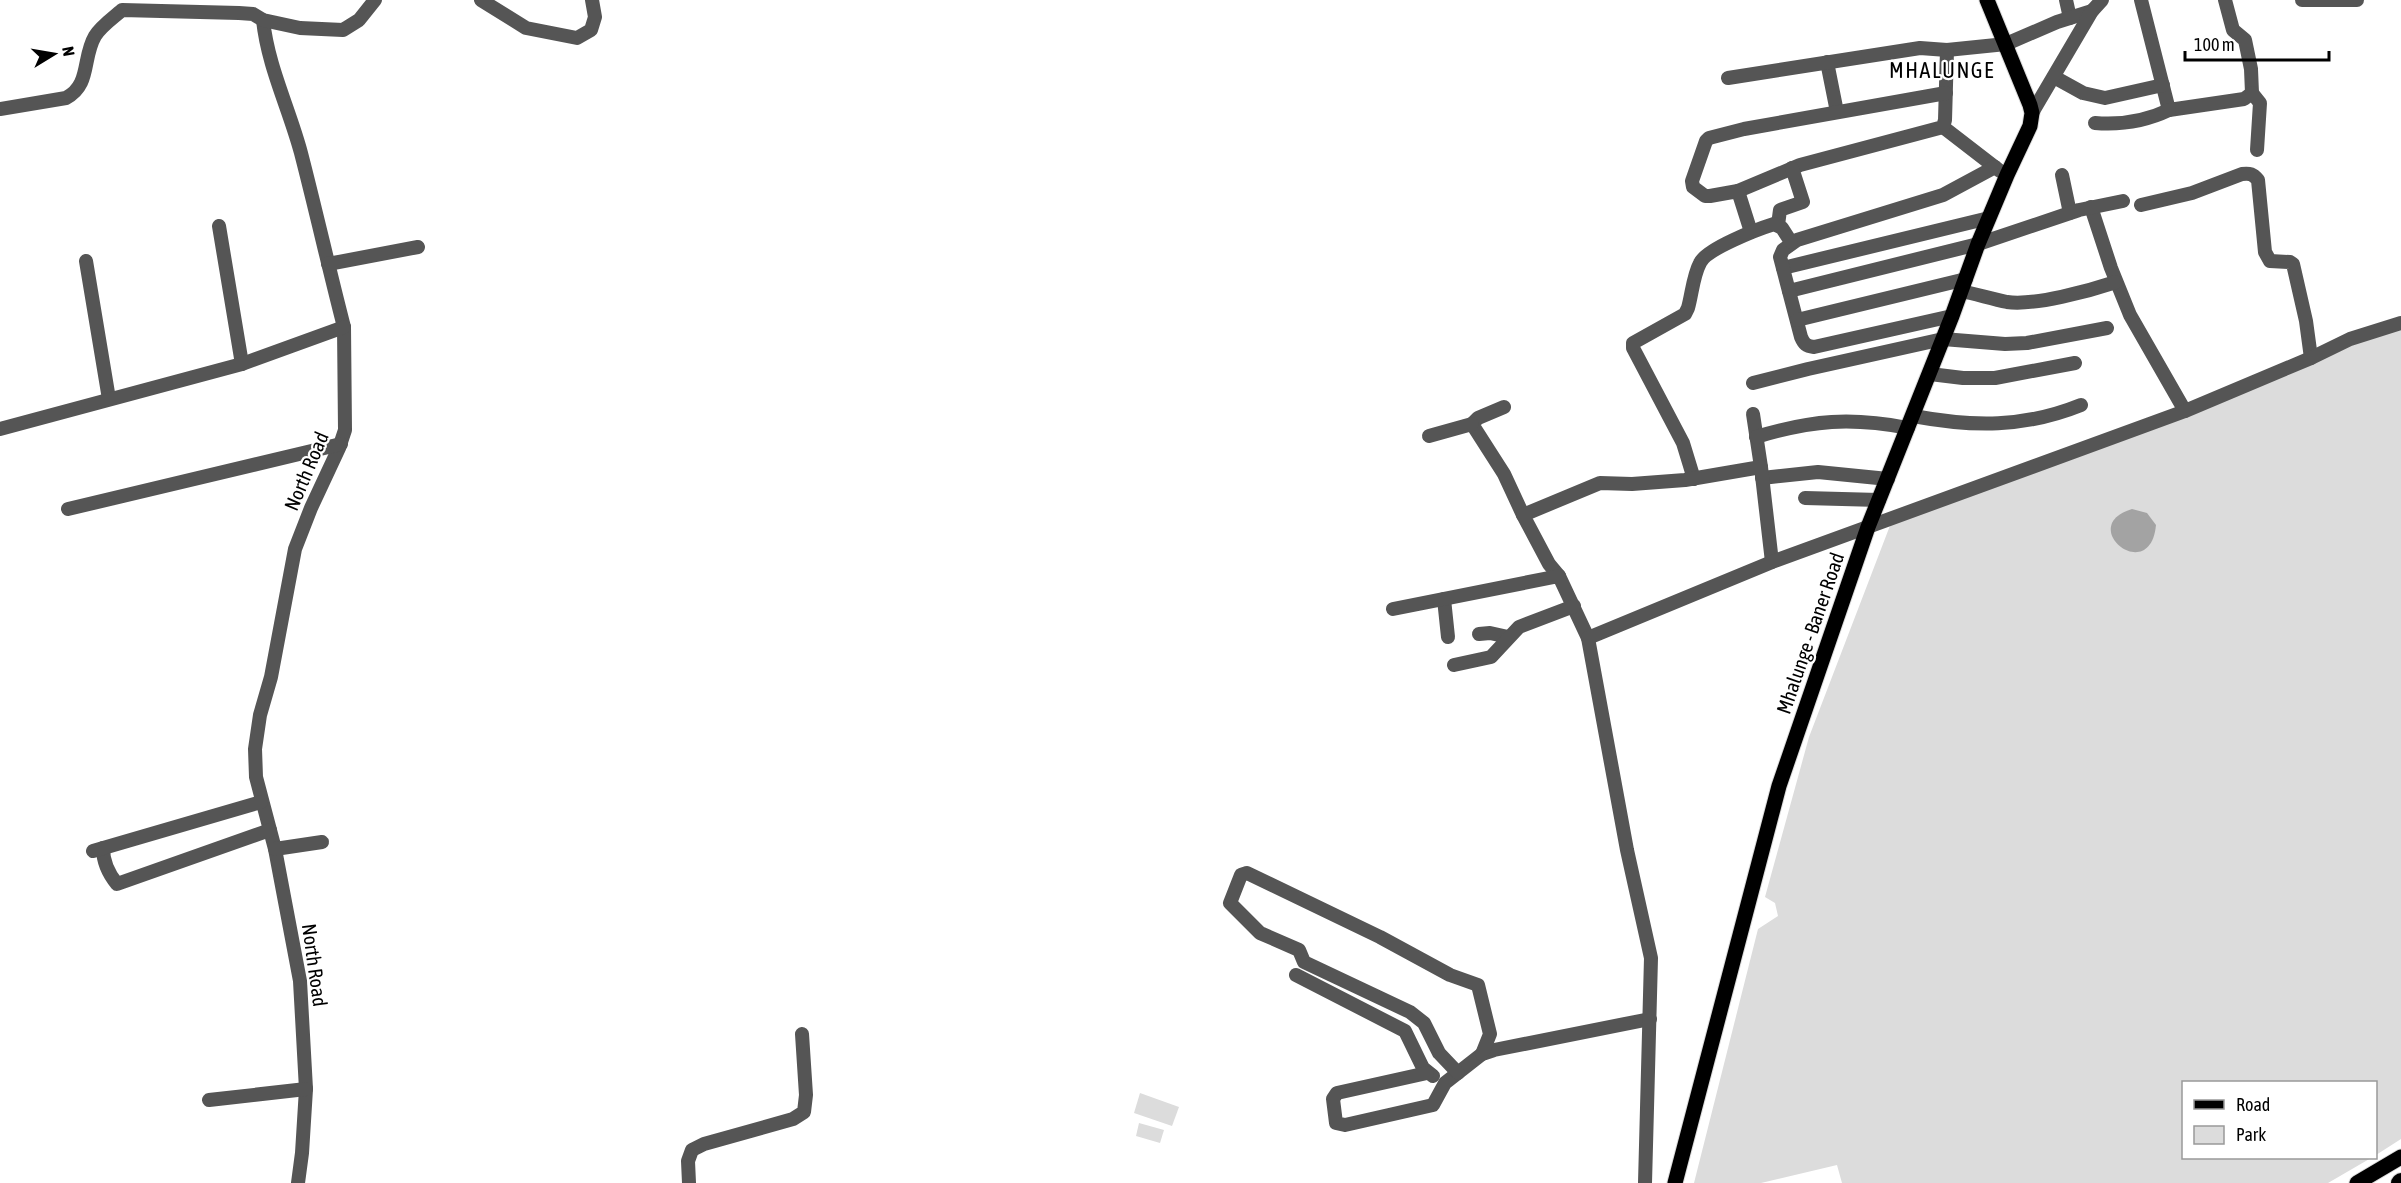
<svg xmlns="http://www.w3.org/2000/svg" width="2401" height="1183" font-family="'Asap Condensed',sans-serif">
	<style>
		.green { fill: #dcdcdc }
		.water { fill: #a3a3a3 }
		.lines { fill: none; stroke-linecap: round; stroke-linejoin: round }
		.major-casing { stroke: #dbdbdb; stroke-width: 17 }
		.highway-casing { stroke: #dbdbdb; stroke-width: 20 }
		.minor { stroke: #555; stroke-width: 14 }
		.major { stroke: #000; stroke-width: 15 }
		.highway { stroke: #000; stroke-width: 18 }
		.labels { text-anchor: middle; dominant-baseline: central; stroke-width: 4.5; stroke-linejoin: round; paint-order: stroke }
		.street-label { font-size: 20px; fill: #000; stroke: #fff }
		.quarter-label { font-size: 22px; letter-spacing: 1.5px; fill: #000; stroke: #fff }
	</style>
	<rect width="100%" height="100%" fill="#fff"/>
	<g class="green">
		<path d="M 2401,326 L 2401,1139 L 2376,1155 L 2376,1082 L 2184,1082 L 2184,1158 L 2371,1158 L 2328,1183 L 1842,1183 L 1837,1165 L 1761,1183 L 1694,1183 L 1758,929 L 1778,916 L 1775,903 L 1765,897 L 1809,737 L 1891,523 L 2357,335 Z"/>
		<path d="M 1140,1093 L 1179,1107 L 1172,1126 L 1134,1113 Z"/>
		<path d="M 1139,1123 L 1164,1130 L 1160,1143 L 1136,1136 Z"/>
	</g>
	<path class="water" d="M 2132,509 L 2147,513 L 2156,525 C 2150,587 2075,526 2132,509 Z"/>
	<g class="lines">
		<defs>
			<g id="major">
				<path d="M 1675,1183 L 1779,786 L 1868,527 L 1952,316 L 1978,244 L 2007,175 L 2030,126 L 2032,113 L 2030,105 L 1987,0"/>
				<path d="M 2357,1183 L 2401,1157"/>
			</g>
			<path id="highway" d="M 2400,1183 L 2401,1182"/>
		</defs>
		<use href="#major" class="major-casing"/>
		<use href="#highway" class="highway-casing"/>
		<g class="minor">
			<path d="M 481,0 L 526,28 L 577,38 L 591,30 L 595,17 L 592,0"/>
			<path d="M 2066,0 L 2070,18"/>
			<path d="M 2141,0 L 2169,110 L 2244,99 L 2252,93 L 2251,69 L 2245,40 L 2233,30 L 2225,0"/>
			<path d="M 2302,0 L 2357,0"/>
			<path d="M 263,20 C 268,67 289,108 301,153 C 316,211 329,269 344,327 L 345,430 L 339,448 L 311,508 L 295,549 L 271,677 L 260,715 L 255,749 L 256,777 L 275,849 L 300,981 L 306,1089 L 302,1153 L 298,1183"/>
			<path d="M 1827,62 L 1837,112"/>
			<path d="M 2054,77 L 2083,93 L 2105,98 L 2163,85"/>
			<path d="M 1728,78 L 1920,48 L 1947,50 L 2006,44 L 2057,22 L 2092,11"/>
			<path d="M 2252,93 L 2260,103 L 2257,150"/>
			<path d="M 0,109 L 66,98 C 91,85 82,58 95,36 C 101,26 113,18 122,10 L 239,13 L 253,14 L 263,20 L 300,28 L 343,30 L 359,20 L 375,0"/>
			<path d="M 2032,113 L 2092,11 L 2102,0"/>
			<path d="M 2095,123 C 2120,125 2146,121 2169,110"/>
			<path d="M 1943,127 L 2000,171"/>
			<path d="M 2062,175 L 2070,213"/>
			<path d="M 1738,191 L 1800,165 L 1943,127 L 1945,120 L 1947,50"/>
			<path d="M 2141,205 L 2192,193 L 2242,174 C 2250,173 2253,174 2258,180 L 2265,252 L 2270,261 L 2290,262 L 2293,264 L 2306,321 L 2311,358"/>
			<path d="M 2091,207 L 2111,268 L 2130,315 L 2185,411"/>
			<path d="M 1778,225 L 1780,210 L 1803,202 L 1792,168"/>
			<path d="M 219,226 L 242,364"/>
			<path d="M 1751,232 L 1738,191 L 1710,196 L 1705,196 L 1693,187 L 1692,181 L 1706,141 L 1709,138 L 1744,129 L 1946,93"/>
			<path d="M 86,261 L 109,399"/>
			<path d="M 328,264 L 418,247"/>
			<path d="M 1783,268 L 1989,218"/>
			<path d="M 1789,291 L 1978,244 L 2079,210 L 2123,201"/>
			<path d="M 1961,291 C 1976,294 1992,299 2007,302 C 2034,306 2089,291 2116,282"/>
			<path d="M 1952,316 L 1814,347 C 1806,346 1804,344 1801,337 L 1780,257 L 1783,250 L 1797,240 L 1943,195 L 1995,167"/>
			<path d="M 1797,320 L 1966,279"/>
			<path d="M 1930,374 L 1963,378 L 1995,378 L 2075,363"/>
			<path d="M 1753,383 L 1808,369 L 1943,339 L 2005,344 L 2027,343 L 2107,328"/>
			<path d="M 1504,407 L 1478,418 L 1472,424 L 1504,474 L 1523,515"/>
			<path d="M 1753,414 L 1761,467"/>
			<path d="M 1913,416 C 1973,427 2024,428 2081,405"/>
			<path d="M 0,429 L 242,364 L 344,327"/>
			<path d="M 1429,436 L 1472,424"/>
			<path d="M 1756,437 C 1812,420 1851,417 1908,428"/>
			<path d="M 1762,478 L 1818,472 L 1888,479"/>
			<path d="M 1694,479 L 1683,443 L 1633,348 L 1633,343 L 1685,314 L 1688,308 C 1692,294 1693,276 1700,263 C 1706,249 1758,229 1774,224 L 1782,228 L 1791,242"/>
			<path d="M 1805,498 L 1879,500"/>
			<path d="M 68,509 L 341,444"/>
			<path d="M 1559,576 L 1549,564 L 1523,515 L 1600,483 L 1632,484 L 1685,480 L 1761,467 L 1772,562"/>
			<path d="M 1444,599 L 1448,637"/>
			<path d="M 1393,609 L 1559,576 L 1588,638"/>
			<path d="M 1479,634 L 1490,633 L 1508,637"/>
			<path d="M 1454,665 L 1491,657 L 1519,627 L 1574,606"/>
			<path d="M 103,848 C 103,862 108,873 117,884 L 270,830"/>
			<path d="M 275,849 L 322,842"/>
			<path d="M 93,851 L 261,802"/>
			<path d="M 1296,975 L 1405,1031 L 1423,1068 L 1433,1076"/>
			<path d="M 1427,1073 L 1337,1093 L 1333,1099 L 1336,1123 L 1345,1125 L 1433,1105 L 1445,1083 L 1482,1054 L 1494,1050 L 1650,1019"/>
			<path d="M 1458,1073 L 1439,1053 L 1424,1023 L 1410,1012 L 1304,962 L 1299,950 L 1260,933 L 1230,903 L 1241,875 L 1247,873 L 1380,937 L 1450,975 L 1478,985 L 1490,1034 L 1482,1054"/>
			<path d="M 209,1100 L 306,1089"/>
			<path d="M 689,1183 L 688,1161 L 692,1150 L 704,1144 L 793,1119 L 804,1112 L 806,1095 L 802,1034"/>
			<path d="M 1645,1183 L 1651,958 L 1627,850 L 1588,638 L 1772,562 L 2185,411 L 2311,358 L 2350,339 L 2401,323"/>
		</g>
		<use href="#major" class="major"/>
		<use href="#highway" class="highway"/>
	</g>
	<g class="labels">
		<g class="street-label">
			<text transform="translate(306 471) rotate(-67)">North Road</text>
			<text transform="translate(1810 633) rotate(-71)">Mhalunge - Baner Road</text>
			<text transform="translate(315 965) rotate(82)">North Road</text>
		</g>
		<g class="quarter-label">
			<text x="1942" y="70">MHALUNGE</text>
		</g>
	</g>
	<rect x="2182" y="1081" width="195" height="78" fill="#ffffff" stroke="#999999" stroke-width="1.5"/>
	<rect x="2194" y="1100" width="30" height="9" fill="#000000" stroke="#999999" stroke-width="1.5"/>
	<text x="2236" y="1111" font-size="18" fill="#000000">Road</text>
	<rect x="2194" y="1126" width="30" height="18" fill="#dcdcdc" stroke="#999999" stroke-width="1.5"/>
	<text x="2236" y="1141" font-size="18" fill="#000000">Park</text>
	<g transform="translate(54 54) rotate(79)" stroke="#ffffff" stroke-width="4.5" paint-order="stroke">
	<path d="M0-4.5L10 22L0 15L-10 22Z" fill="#000000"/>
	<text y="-9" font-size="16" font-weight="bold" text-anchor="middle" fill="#000000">N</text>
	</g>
	<path d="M2185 51v9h144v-9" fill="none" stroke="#000000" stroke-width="3"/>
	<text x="2194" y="51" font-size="18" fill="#000000" stroke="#ffffff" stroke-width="4.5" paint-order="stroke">100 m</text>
</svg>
